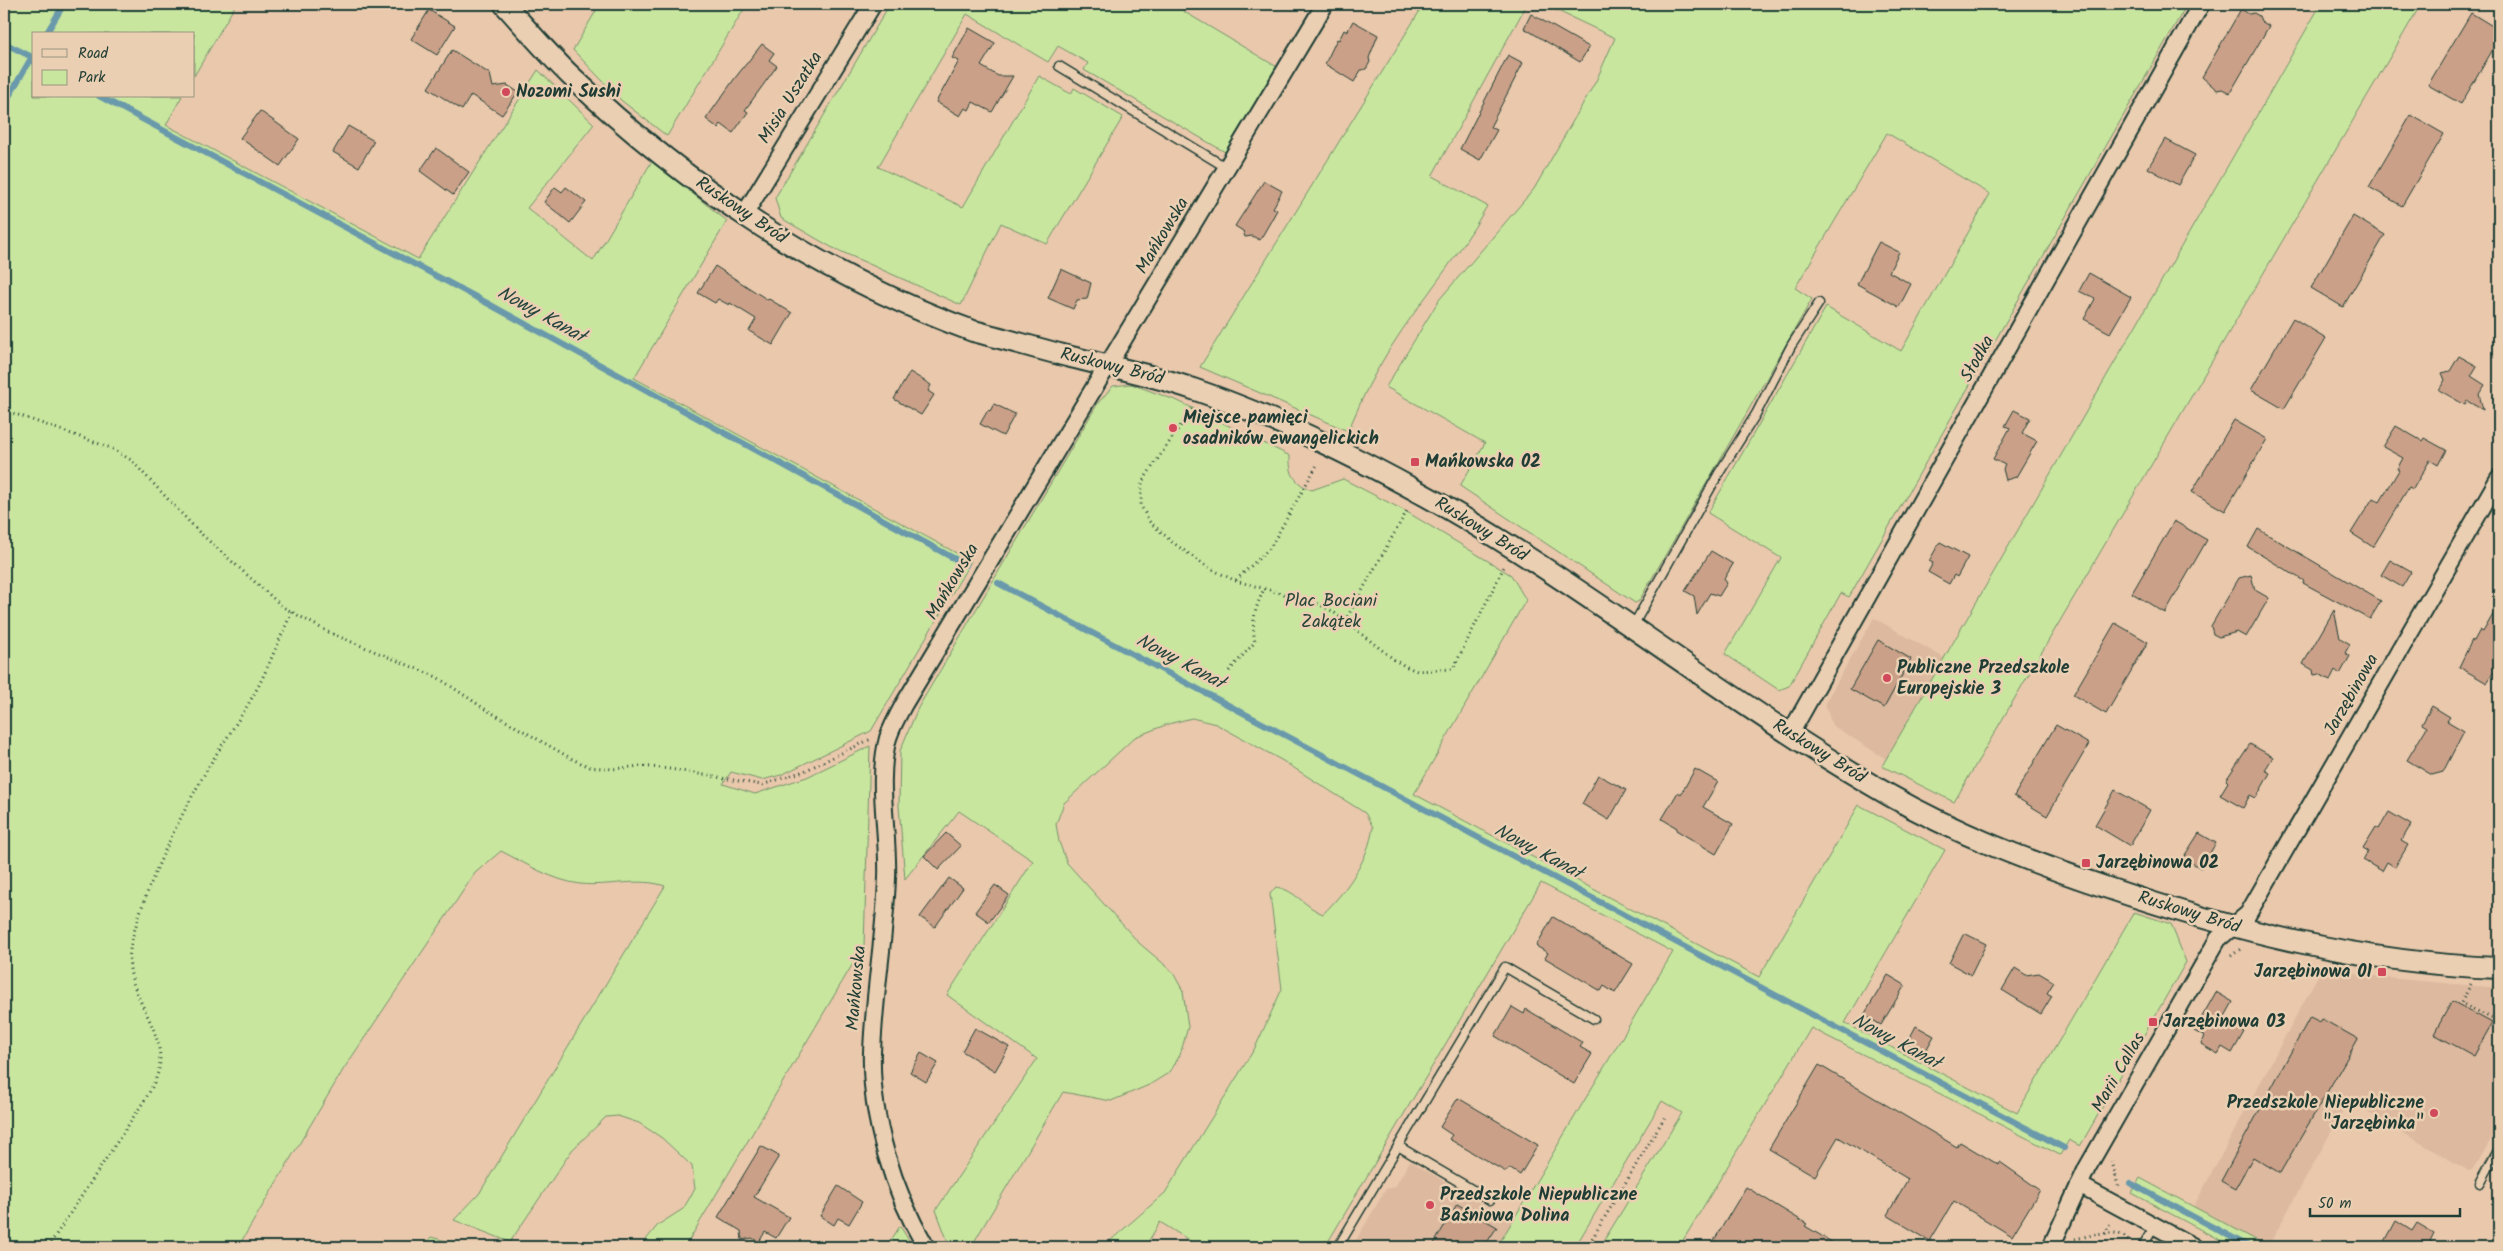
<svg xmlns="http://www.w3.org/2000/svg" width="2503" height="1251" font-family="Kalam,sans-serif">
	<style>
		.built { fill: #dcb99f }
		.green { fill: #c8e69e; stroke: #749269 }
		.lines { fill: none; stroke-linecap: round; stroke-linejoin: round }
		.stream { stroke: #6999ab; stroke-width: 6 }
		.building { fill: #caa088; stroke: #1f3d34 }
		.service-casing { stroke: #1f3d34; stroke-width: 11 }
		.minor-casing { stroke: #1f3d34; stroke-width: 20 }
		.tertiary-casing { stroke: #1f3d34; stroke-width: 24 }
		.path { stroke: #1f3d34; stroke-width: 3; stroke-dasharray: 1 4; stroke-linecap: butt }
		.service { stroke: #ebcfb2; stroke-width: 8 }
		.minor { stroke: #ebcfb2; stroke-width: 16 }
		.tertiary { stroke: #ebcfb2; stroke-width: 20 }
		.poi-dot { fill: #d1495b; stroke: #ebcfb2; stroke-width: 2 }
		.labels { text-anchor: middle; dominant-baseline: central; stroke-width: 5; stroke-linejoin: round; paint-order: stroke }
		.poi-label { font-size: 18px; font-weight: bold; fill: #1f3d34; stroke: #ebcfb2; text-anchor: start }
		.street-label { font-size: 18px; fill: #1f3d34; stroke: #ebcfb2 }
		.park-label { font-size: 18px; fill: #274539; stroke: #ebcfb2 }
		.water-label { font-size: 19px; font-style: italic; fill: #25453e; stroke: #ebcfb2 }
	</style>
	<rect width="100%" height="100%" fill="#e9c8ac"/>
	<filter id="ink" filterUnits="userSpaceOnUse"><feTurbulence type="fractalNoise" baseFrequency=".02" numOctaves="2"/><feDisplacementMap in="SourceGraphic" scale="10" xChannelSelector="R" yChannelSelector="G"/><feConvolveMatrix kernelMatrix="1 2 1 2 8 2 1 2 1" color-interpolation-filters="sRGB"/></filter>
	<g filter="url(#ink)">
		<g class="built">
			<path d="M 1874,618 L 1944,658 L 1886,759 L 1832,725 L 1825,703 Z"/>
			<path d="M 2322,968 L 2386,978 L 2499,988 L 2499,1125 L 2474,1169 L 2469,1171 L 2348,1101 L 2268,1247 L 2193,1208 Z"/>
			<path d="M 1410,1161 L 1512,1222 L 1497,1247 L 1352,1247 L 1386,1189 L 1395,1187 Z"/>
		</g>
		<g class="green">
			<path d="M 4,4 L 236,4 L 194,76 L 194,34 L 34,34 L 34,96 L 182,96 L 166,125 L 418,259 L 538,70 L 594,124 L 527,208 L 593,261 L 652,161 L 727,221 L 634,378 L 971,561 L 871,731 L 781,775 L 762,780 L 731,772 L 723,784 L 755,794 L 807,777 L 870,746 L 864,945 L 685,1247 L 640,1247 L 658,1225 L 683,1209 L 695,1189 L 692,1166 L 662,1138 L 639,1123 L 618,1116 L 606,1117 L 572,1150 L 510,1242 L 454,1220 L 479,1194 L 665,886 C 639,877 608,887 580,884 C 551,880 527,864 501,851 L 475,873 L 343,1070 L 238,1247 L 4,1247 Z"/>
			<path d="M 600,4 L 747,4 L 667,136 L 622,101 L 573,50 Z"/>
			<path d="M 890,4 L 1187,4 L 1183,11 L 1277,67 L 1225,152 L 1084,70 L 1088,63 L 1058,46 L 1048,62 L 967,14 L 878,167 L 963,207 L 1039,76 L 1071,94 L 1074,88 L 1123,117 L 1047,244 L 1001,223 L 961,305 L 831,247 L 781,218 L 775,198 Z"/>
			<path d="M 1424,4 L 1527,4 L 1432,176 L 1487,206 C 1455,264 1408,314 1376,372 C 1365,391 1357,411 1348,431 L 1200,367 Z"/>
			<path d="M 1543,4 L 2187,4 L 1849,597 L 1841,593 L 1789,686 L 1779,690 L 1725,654 L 1781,558 L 1708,513 L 1826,307 L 1901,351 L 1990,194 L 1887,133 L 1795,288 L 1812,299 L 1639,601 L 1635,603 L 1460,486 L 1485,443 L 1386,387 L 1439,300 L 1534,189 L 1596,81 L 1615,38 Z"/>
			<path d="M 2321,4 L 2421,4 L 1954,802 L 1882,766 Z"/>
			<path d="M 1131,384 L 1178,401 L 1290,456 C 1289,474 1295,484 1312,490 L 1343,479 L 1407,512 L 1511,575 L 1526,600 L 1414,794 L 1759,977 L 1859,805 L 1945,850 L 1845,1023 L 2017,1113 L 2134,912 L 2171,924 L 2186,962 L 2080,1146 L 2069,1140 L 2060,1155 L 1811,1028 L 1679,1247 L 1600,1247 L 1682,1113 L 1662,1101 L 1575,1247 L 1497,1247 L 1673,952 L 1541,883 L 1325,1247 L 1200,1247 L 1160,1222 L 1145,1247 L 1103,1247 L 1165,1193 L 1255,1048 L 1282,989 L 1270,894 L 1276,887 C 1294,889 1306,908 1323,914 C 1347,890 1368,861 1373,827 L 1365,813 L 1283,761 L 1216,724 L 1192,718 L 1168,724 L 1135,737 L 1064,803 L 1056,824 L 1059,842 L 1067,863 L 1139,943 L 1172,971 L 1183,991 L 1188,1027 L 1180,1055 L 1170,1072 L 1149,1085 L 1111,1101 L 1063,1092 L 971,1247 L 950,1247 L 936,1210 L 1037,1059 L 947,995 L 1033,861 L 959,811 L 905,879 L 899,806 L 900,751 L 918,708 L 1098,403 L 1113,386 Z"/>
			<path d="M 2140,1178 L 2269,1247 L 2233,1247 L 2132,1193 Z"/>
			<path d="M 900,1226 L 913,1247 L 887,1247 Z"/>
			<path d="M 431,1237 L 468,1247 L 423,1247 Z"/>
			<path d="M 2106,1242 L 2116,1247 L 2072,1247 L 2074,1244 Z"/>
		</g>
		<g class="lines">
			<g class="stream">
				<path d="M 46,34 L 64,4"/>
				<path d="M 4,43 L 32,57"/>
				<path d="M 99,96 L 487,303 L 966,565"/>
				<path d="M 4,105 L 30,60 L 34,62"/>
				<path d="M 998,583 L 2064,1148"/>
				<path d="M 2130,1183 L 2250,1247"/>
			</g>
		</g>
		<g class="building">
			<path d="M 2241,9 L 2249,14 L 2254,13 L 2259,16 L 2261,21 L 2269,26 L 2230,93 L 2222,89 L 2217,90 L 2202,77 Z"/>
			<path d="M 429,10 L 455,26 L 437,55 L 411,39 Z"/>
			<path d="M 2471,13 L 2499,30 L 2499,39 L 2461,104 L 2428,85 Z"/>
			<path d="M 1531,14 L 1589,47 L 1580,62 L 1524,28 Z"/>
			<path d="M 1353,21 L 1378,35 L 1369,58 L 1370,62 L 1366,69 L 1361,70 L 1354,82 L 1325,64 L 1337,39 L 1339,40 L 1344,30 L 1347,32 Z"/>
			<path d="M 969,28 L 995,43 L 981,66 L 998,76 L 1013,76 L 992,112 L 973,102 L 969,110 L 965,108 L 960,116 L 936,102 L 959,61 L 952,58 Z"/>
			<path d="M 762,44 L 774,53 L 769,60 L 777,66 L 745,110 L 748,112 L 733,133 L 721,124 L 718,128 L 706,119 L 735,78 Z"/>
			<path d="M 452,50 L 490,74 L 493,87 L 507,85 L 518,92 L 502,115 L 471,95 L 462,110 L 428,88 Z"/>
			<path d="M 1508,55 L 1523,63 L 1490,127 L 1497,130 L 1480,160 L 1460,149 Z"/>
			<path d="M 260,111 L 299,139 L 280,166 L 240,138 Z"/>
			<path d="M 2411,115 L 2444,134 L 2402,206 L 2369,187 Z"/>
			<path d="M 348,126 L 374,141 L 359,167 L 333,152 Z"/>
			<path d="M 2165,139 L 2195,155 L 2178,185 L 2148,168 Z"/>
			<path d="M 436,148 L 469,172 L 453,195 L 420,171 Z"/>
			<path d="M 1264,181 L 1282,191 L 1273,208 L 1277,210 L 1260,240 L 1252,236 L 1245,237 L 1243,231 L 1235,226 Z"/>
			<path d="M 555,187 L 562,192 L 566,187 L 586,202 L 570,223 L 544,202 Z"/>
			<path d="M 2353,216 L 2385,235 L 2343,307 L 2311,288 Z"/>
			<path d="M 1879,242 L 1899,252 L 1889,272 L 1911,284 L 1899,307 L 1857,284 Z"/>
			<path d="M 715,266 L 768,300 L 769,299 L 792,313 L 773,345 L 749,331 L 756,319 L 730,303 L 729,305 L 718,299 L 715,303 L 698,293 Z"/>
			<path d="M 1061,269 L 1091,283 L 1087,299 L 1077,300 L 1073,309 L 1048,298 Z"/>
			<path d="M 2089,273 L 2131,297 L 2110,333 L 2084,319 L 2095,299 L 2079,291 Z"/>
			<path d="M 2293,318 L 2326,338 L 2284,409 L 2251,390 Z"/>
			<path d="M 2459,356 L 2477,366 L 2471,376 L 2485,385 L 2479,394 L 2483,410 L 2467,401 L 2465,405 L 2439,390 L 2445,380 L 2442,373 L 2450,371 Z"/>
			<path d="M 910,372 L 931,385 L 928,391 L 934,395 L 921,415 L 894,399 Z"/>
			<path d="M 994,404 L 1015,414 L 1003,436 L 980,424 L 988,410 L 990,411 Z"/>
			<path d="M 2014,410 L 2030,418 L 2022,433 L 2037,441 L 2016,477 L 2006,480 L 2003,469 L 2005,465 L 1993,459 L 2010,428 L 2005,426 Z"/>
			<path d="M 2234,420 L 2267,439 L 2225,511 L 2192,492 Z"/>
			<path d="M 2396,426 L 2422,441 L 2424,438 L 2446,450 L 2438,465 L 2430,460 L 2413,489 L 2409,487 L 2373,547 L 2351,533 L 2373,498 L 2380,502 L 2399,470 L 2397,469 L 2403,458 L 2383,447 Z"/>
			<path d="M 2174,521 L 2207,540 L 2165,613 L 2132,593 Z"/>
			<path d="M 2258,529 L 2381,601 L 2370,619 L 2303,583 L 2304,581 L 2248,547 Z"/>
			<path d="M 1940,542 L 1968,557 L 1957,577 L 1954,575 L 1949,584 L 1928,572 L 1933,563 L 1929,561 Z"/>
			<path d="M 1711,551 L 1733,564 L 1724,579 L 1727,583 L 1719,596 L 1710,593 L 1697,615 L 1694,596 L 1685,591 Z"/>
			<path d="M 2390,560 L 2411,572 L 2402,587 L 2381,575 Z"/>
			<path d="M 2251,575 L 2255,590 L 2269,598 L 2246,637 L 2237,632 L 2219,637 L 2213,634 L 2211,626 L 2239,578 Z"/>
			<path d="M 2499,604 L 2499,674 L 2493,673 L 2487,683 L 2459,667 L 2472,640 L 2474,641 L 2480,630 L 2483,632 Z"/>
			<path d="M 2334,610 L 2340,638 L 2350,644 L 2345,653 L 2350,656 L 2340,674 L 2335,670 L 2330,680 L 2319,674 L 2314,675 L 2313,670 L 2303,664 Z"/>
			<path d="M 2115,623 L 2148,642 L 2106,714 L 2073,695 Z"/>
			<path d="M 1878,640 L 1911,659 L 1884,708 L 1850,689 Z"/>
			<path d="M 2432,706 L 2450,717 L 2447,721 L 2464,731 L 2443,772 L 2432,775 L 2407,760 L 2427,727 L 2422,724 Z"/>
			<path d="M 2056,725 L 2089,744 L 2047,816 L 2014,796 Z"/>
			<path d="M 2250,744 L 2273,757 L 2265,770 L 2270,773 L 2256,798 L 2250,795 L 2243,808 L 2220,795 L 2228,782 L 2226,780 Z"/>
			<path d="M 1695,769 L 1718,782 L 1703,807 L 1733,824 L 1716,854 L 1676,830 L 1677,828 L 1662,819 L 1678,792 L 1681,794 Z"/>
			<path d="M 1598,775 L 1626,790 L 1609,820 L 1582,804 Z"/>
			<path d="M 2115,790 L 2150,810 L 2130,846 L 2095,825 Z"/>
			<path d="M 2389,812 L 2411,825 L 2401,841 L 2408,845 L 2395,867 L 2387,862 L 2382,871 L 2363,860 L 2368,851 L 2363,848 L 2376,827 L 2379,829 Z"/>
			<path d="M 946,833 L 961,846 L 938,870 L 924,856 Z"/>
			<path d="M 2199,833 L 2216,843 L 2201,868 L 2183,858 Z"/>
			<path d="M 949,878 L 963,888 L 935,927 L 920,917 Z"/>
			<path d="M 995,885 L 1009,895 L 989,922 L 975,912 Z"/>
			<path d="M 1553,917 L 1633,964 L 1615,993 L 1604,986 L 1601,991 L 1545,958 L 1548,953 L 1536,946 Z"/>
			<path d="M 1964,933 L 1986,944 L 1971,975 L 1949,963 Z"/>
			<path d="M 2015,968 L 2026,975 L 2039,973 L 2054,982 L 2047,993 L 2052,996 L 2041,1014 L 2002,990 Z"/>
			<path d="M 1888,975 L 1905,985 L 1881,1025 L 1864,1015 Z"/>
			<path d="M 2216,992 L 2233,1002 L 2223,1020 L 2244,1032 L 2232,1053 L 2222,1047 L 2218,1054 L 2201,1044 L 2205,1037 L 2194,1031 Z"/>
			<path d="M 2452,1001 L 2492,1023 L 2474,1056 L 2434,1034 Z"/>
			<path d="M 1512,1007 L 1524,1014 L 1526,1009 L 1583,1043 L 1580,1047 L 1592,1054 L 1574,1084 L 1495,1036 Z"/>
			<path d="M 2310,1017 L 2320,1022 L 2322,1019 L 2358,1039 L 2280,1173 L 2253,1157 L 2235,1189 L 2221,1181 Z"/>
			<path d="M 1916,1026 L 1934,1036 L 1925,1052 L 1907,1043 Z"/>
			<path d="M 975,1028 L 1009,1047 L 995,1071 L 962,1051 Z"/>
			<path d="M 921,1053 L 938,1063 L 926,1082 L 910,1072 Z"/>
			<path d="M 1819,1065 L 1957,1147 L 1960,1142 L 1999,1165 L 2000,1162 L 2040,1190 L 2012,1236 L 1954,1201 L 1930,1241 L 1887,1215 L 1908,1179 L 1838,1137 L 1815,1176 L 1769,1149 Z"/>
			<path d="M 1458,1098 L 1538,1145 L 1520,1175 L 1509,1168 L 1506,1172 L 1449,1139 L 1452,1135 L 1440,1127 Z"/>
			<path d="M 761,1146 L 779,1156 L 754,1197 L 789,1217 L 776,1238 L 765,1232 L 759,1242 L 752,1238 L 742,1240 L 741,1231 L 718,1217 Z"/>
			<path d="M 838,1186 L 862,1202 L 849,1224 L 838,1218 L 834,1225 L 820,1216 Z"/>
			<path d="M 1746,1187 L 1807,1224 L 1805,1226 L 1840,1247 L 1710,1247 Z"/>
			<path d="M 1457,1204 L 1497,1227 L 1484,1247 L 1432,1247 Z"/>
			<path d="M 2396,1221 L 2412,1231 L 2417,1223 L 2434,1233 L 2430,1241 L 2441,1247 L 2382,1247 Z"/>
		</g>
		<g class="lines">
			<defs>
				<g id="service">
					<path d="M 1059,66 L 1227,168"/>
					<path d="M 1633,626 L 1719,473 L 1756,414 L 1791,346 L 1819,303"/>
					<path d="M 1398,1146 L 1490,1200"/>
					<path d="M 2480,1183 L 2499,1149"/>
					<path d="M 1338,1247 L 1505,967 L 1594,1019"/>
					<path d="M 2142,1247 L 2155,1226"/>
				</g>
				<g id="minor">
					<path d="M 744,215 L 873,4"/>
					<path d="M 1790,734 L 2201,4"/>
					<path d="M 2079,1185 L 2194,1247"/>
					<path d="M 926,1247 C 893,1191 870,1117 872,1052 C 874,993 885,936 887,878 C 889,832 876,783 888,738 C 892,726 898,715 904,704 L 1325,4"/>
					<path d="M 2051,1247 L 2087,1168 L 2218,939 L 2248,914 L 2499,478"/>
				</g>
				<path id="tertiary" d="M 504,4 C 526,28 547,53 571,76 C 686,186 823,277 973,331 C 1006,339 1038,349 1071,357 C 1112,367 1153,375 1193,389 C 1269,415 1344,451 1415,490 C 1580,580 1726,702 1889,795 C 1957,834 2031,862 2105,887 C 2235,931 2362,963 2499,968"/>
			</defs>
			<use href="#service" class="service-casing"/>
			<use href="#minor" class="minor-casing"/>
			<use href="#tertiary" class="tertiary-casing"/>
			<g class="path">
				<path d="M 1192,409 L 1142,482 L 1141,506 L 1150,522 L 1172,542 L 1209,568 L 1236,581 L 1314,602 L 1332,611 L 1396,661 L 1407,667 L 1417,671 L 1453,669 L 1504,567"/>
				<path d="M 4,410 L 111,448 L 131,460 L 199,532 L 283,607 L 330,633 L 437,677 L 485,709 L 574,760 L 590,767 L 612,769 L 641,766 L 670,769 L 762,785 L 804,771 L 871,739"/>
				<path d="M 1236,580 L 1270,548 L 1317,465"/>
				<path d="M 1345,621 L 1408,509"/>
				<path d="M 1229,671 L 1255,642 C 1251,621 1255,609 1264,589"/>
				<path d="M 2231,956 L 2242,948"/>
				<path d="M 2471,984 L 2461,1003 L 2499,1022"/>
				<path d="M 2112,1161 L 2118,1186"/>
				<path d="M 2105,1234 L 2111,1221"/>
				<path d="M 2075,1239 C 2091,1236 2119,1225 2129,1242"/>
				<path d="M 48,1247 L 146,1098 C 153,1086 160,1073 160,1059 C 159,1016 119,989 132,940 C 146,884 179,818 208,768 C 225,739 246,711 261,681 C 272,658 281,635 292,612"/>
				<path d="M 1587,1247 L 1666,1115"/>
			</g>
			<use href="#service" class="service"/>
			<use href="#minor" class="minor"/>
			<use href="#tertiary" class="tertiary"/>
		</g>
	</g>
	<g class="poi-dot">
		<circle cx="506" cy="92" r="5"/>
		<circle cx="1173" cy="428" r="5"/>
		<rect x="1410" y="457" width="10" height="10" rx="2.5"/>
		<circle cx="1887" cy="678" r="5"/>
		<rect x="2081" y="858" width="10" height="10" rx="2.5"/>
		<rect x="2377" y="967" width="10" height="10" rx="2.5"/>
		<rect x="2148" y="1017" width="10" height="10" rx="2.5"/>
		<circle cx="2434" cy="1113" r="5"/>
		<circle cx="1430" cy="1205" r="5"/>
	</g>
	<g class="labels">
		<g class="poi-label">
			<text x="516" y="92">Nozomi Sushi</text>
			<text x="1183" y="418">Miejsce pamięci<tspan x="1183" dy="21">osadników ewangelickich</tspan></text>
			<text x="1425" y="462">Mańkowska 02</text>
			<text x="1897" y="668">Publiczne Przedszkole<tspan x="1897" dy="21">Europejskie 3</tspan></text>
			<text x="2096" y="863">Jarzębinowa 02</text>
			<text x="2372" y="972" text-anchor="end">Jarzębinowa 01</text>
			<text x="2163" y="1022">Jarzębinowa 03</text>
			<text x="2424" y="1103" text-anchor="end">Przedszkole Niepubliczne<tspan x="2424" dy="21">"Jarzębinka"</tspan></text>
			<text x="1440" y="1195">Przedszkole Niepubliczne<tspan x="1440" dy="21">Baśniowa Dolina</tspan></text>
		</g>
		<g class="street-label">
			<text transform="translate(791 98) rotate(-58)">Misia Uszatka</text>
			<text transform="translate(741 211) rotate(34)">Ruskowy Bród</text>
			<text transform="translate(1163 236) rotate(-59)">Mańkowska</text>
			<text transform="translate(1978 359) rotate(-61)">Słodka</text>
			<text transform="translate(1112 367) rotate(14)">Ruskowy Bród</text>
			<text transform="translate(1481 530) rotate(32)">Ruskowy Bród</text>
			<text transform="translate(953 582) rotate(-59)">Mańkowska</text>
			<text transform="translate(2352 695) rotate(-60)">Jarzębinowa</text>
			<text transform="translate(1819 752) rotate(32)">Ruskowy Bród</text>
			<text transform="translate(2189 913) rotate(17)">Ruskowy Bród</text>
			<text transform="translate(857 988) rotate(-85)">Mańkowska</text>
			<text transform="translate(2119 1073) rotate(-60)">Marii Callas</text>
		</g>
		<g class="park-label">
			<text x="1331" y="601">Plac Bociani<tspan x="1331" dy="21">Zakątek</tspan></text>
		</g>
		<g class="water-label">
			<text transform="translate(541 315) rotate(29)">Nowy Kanał</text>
			<text transform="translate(1180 662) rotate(28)">Nowy Kanał</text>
			<text transform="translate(1538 852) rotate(28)">Nowy Kanał</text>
			<text transform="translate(1896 1042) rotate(28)">Nowy Kanał</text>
		</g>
	</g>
	<rect width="2503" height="1251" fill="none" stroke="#ebcfb2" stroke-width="20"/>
	<rect x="10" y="10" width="2483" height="1231" fill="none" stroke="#1f3d34" stroke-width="2" filter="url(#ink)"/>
	<rect x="32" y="32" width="162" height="65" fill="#ebcfb2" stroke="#999580"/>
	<rect x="42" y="49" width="25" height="8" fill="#ebcfb2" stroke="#999580"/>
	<text x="78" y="58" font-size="15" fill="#1f3d34">Road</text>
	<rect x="42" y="70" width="25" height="15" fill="#c8e69e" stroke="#999580"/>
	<text x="78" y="82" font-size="15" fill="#1f3d34">Park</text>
	<path d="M2310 1208v8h150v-8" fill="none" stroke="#1f3d34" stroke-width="2.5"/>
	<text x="2318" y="1208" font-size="15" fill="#1f3d34" stroke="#ebcfb2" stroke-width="4" paint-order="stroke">50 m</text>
</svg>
